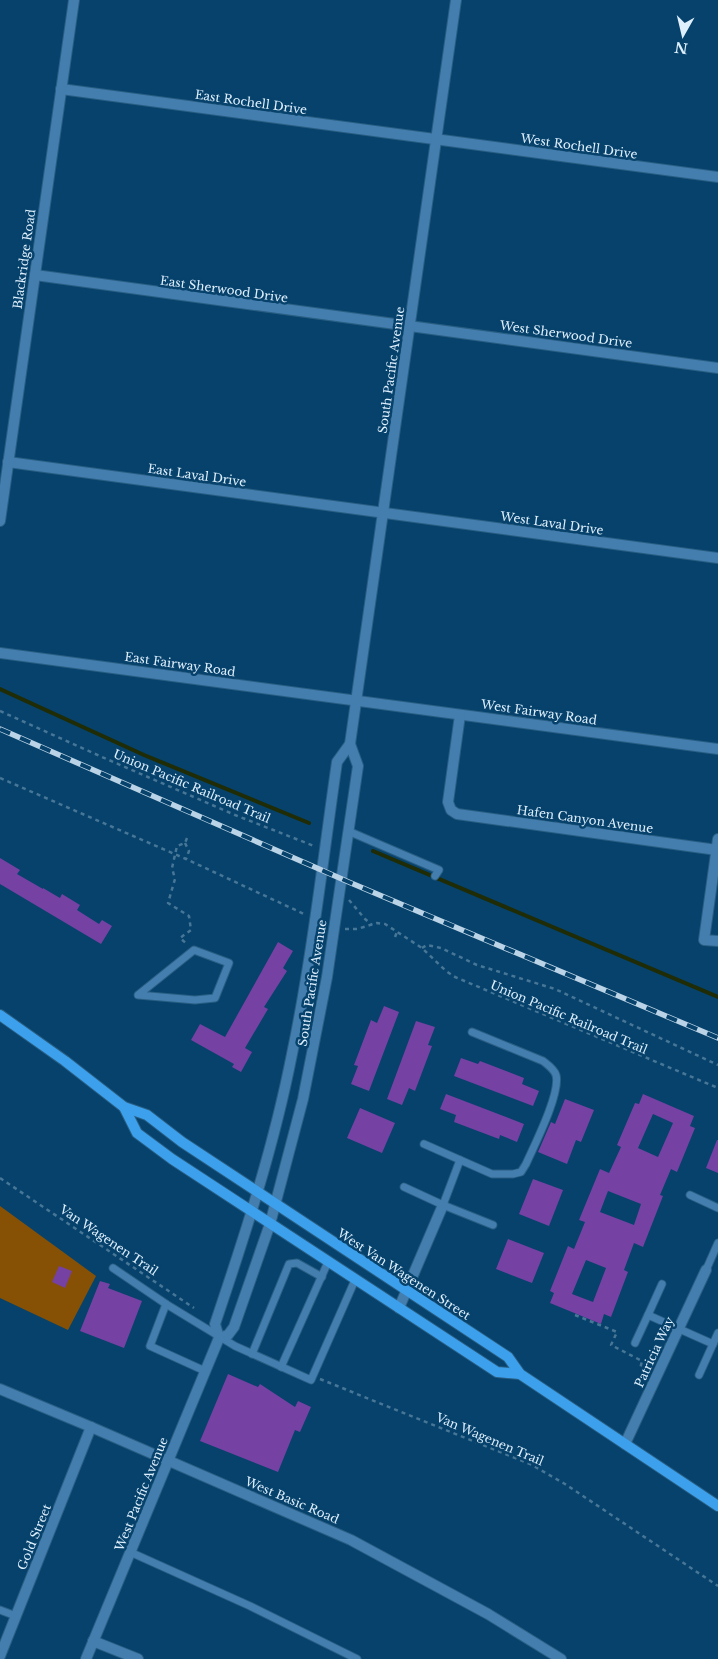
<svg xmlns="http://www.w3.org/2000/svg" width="718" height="1659" font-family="'Libre Baskerville',serif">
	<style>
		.green { fill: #875105 }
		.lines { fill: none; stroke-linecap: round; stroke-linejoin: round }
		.stream { stroke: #1f2c05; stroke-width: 4 }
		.building { fill: #7541a3; fill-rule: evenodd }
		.service-casing { stroke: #295e83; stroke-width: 9 }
		.minor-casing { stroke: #295e83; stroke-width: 12 }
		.tertiary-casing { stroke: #295e83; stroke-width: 12 }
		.secondary-casing { stroke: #295e83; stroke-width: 12 }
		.path { stroke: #477697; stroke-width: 2.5; stroke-dasharray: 4 4; stroke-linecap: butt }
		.service { stroke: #447eaf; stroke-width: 7 }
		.minor { stroke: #447eaf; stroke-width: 10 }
		.tertiary { stroke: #447eaf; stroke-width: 10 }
		.secondary { stroke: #3ca0ed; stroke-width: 10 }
		.rail-casing { stroke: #bbd3e6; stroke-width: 5.5 }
		.rail { stroke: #06426b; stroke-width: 4; stroke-dasharray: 11; stroke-linecap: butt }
		.labels { text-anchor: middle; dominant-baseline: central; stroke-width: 5; stroke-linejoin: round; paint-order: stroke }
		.street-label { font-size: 12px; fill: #deeffe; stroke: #06426b }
	</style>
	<rect width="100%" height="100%" fill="#06426b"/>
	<path class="green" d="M 0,1206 L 96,1276 L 68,1330 L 0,1298 Z"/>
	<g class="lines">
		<g class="stream">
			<path d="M 0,689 L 144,755 L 309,823"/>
			<path d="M 373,851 L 718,997"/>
		</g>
	</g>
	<g class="building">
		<path d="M 0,858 L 20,870 L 17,874 L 43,889 L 43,888 L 60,898 L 62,894 L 80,905 L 77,910 L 99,924 L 102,920 L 112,926 L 101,944 L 0,884 Z"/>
		<path d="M 278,942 L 293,951 L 283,968 L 287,971 L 264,1007 L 268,1009 L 245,1048 L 252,1052 L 241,1072 L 232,1067 L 234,1064 L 191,1040 L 200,1024 L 225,1037 Z"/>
		<path d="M 384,1006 L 399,1012 L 369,1091 L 351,1084 L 358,1066 L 354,1065 L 371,1020 L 377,1023 Z"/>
		<path d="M 416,1021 L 435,1027 L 428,1045 L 432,1046 L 415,1091 L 409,1088 L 402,1105 L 387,1099 Z"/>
		<path d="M 461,1058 L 478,1064 L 480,1061 L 524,1078 L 522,1084 L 539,1091 L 533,1106 L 454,1076 Z"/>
		<path d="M 446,1094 L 524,1124 L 517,1142 L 500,1135 L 499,1139 L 454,1122 L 456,1115 L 440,1109 Z"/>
		<path d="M 643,1094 L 694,1116 L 690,1126 L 695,1128 L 677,1172 L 671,1169 L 660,1195 L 663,1196 L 643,1247 L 634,1243 L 624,1270 L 628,1272 L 611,1317 L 604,1314 L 601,1324 L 550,1303 L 554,1293 L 550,1291 L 568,1246 L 574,1249 L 585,1222 L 579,1220 L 600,1169 L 609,1173 L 621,1147 L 617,1145 L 635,1103 L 639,1104 ZM 653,1114 L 673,1123 L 658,1157 L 638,1148 ZM 608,1191 L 641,1204 L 634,1225 L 600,1212 ZM 586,1260 L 606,1268 L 593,1302 L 572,1294 Z"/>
		<path d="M 565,1099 L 594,1110 L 581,1142 L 576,1140 L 567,1164 L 538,1152 L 551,1122 L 555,1124 Z"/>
		<path d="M 360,1108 L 395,1123 L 382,1153 L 347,1138 Z"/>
		<path d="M 717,1140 L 718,1140 L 718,1173 L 706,1168 Z"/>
		<path d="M 533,1179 L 563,1190 L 549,1226 L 519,1214 Z"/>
		<path d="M 508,1239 L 544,1253 L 532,1283 L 496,1269 Z"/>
		<path d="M 59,1266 L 72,1271 L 65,1288 L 52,1282 Z"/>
		<path d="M 100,1281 L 110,1284 L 108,1288 L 142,1301 L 124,1348 L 80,1331 Z"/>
		<path d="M 228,1374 L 258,1387 L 260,1384 L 295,1407 L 298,1401 L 311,1407 L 300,1432 L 295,1430 L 278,1472 L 200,1441 Z"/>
	</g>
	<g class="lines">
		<defs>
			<g id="service">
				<path d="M 348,831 L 439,870 L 435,876"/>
				<path d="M 194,950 L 229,963 L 215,998 L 195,1000 L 138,995 Z"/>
				<path d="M 424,1144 L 492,1174 L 513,1174 L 521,1172 L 526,1164 C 534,1146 561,1093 556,1075 C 554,1069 548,1065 543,1061 L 472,1032"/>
				<path d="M 404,1187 L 443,1205 L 493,1225"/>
				<path d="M 690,1195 L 718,1208"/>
				<path d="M 443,1205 L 460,1160"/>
				<path d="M 113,1268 L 166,1304 L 150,1346 L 205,1371"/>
				<path d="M 706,1270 L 718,1243"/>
				<path d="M 166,1304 L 235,1346 L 311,1380 L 355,1280"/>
				<path d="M 648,1315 L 662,1284"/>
				<path d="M 635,1343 L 648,1315 L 713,1344 L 699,1375"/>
				<path d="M 713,1344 L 718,1333"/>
				<path d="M 252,1354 L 289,1264 L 297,1263 L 322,1277"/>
				<path d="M 281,1367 L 328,1262"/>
				<path d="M 130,1552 L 250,1606 L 357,1659"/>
				<path d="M 0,1610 L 16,1616"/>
			</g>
			<g id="minor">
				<path d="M 61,89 L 718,177"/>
				<path d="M 35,275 L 718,368"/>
				<path d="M 8,462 L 718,558"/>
				<path d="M 0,521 L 74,0"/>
				<path d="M 0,653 L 718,749"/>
				<path d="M 460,715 L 448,802 L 451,810 L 457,814 L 717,850"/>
				<path d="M 718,839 L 704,940 L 718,941"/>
				<path d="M 399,1308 L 443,1205"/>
				<path d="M 625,1444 L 706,1270"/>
				<path d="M 93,1641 L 138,1659"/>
				<path d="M 0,1656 L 91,1427"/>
			</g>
			<g id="tertiary">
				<path d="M 219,1338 L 228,1335 L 234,1327 L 270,1224 L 303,1099 L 327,977 L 358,766 L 350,744"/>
				<path d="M 0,1389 L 91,1427 L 351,1540 L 488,1614 L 561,1659"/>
				<path d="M 86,1659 L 219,1338 L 215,1324 C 245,1235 274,1146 292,1054 C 312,958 323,859 337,762 L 350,744 L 456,0"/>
			</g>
			<g id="secondary">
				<path d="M 0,1015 L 65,1061 L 124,1107 L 147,1115 L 182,1142 L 508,1357 L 520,1374 L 718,1506"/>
				<path d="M 124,1107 L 137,1133 L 172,1159 L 497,1372 L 520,1374"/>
			</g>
		</defs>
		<use href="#service" class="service-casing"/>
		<use href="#minor" class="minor-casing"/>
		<use href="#tertiary" class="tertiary-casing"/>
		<use href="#secondary" class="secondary-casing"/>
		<g class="path">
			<path d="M 0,711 L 102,757 L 235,815 L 314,846"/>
			<path d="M 0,778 L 186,859 L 304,914"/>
			<path d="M 187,838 L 185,843 L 177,846 L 172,868 L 175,879 L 168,903 L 189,916 L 191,930 L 180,938 L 188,945"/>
			<path d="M 185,843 L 189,851 L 186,859"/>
			<path d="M 349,900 L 365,919 L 372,925"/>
			<path d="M 345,929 L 357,929 L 377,923 L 385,924 L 422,948 L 446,971 L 455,977 L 718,1088"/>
			<path d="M 395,937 L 397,932"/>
			<path d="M 422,948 L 427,945 L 441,948 L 477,965 L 555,989 L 718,1065"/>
			<path d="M 0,1178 L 194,1308"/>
			<path d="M 575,1315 L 617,1332 L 611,1345 L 642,1361 L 640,1369 L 643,1369 L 646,1364 L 649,1365"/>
			<path d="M 320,1379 L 532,1465 L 565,1484 L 718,1586"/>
		</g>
		<use href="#service" class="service"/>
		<use href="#minor" class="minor"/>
		<use href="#tertiary" class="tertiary"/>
		<use href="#secondary" class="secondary"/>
		<defs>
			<path id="rail" d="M 0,729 L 351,883 L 718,1038"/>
		</defs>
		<use href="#rail" class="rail-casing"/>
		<use href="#rail" class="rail"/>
	</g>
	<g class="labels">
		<g class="street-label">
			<text transform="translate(251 102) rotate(8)">East Rochell Drive</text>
			<text transform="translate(579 146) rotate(8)">West Rochell Drive</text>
			<text transform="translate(24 259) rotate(-82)">Blackridge Road</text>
			<text transform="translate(224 289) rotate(8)">East Sherwood Drive</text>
			<text transform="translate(566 334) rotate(8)">West Sherwood Drive</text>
			<text transform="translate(391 370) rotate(-82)">South Pacific Avenue</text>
			<text transform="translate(197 475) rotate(8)">East Laval Drive</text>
			<text transform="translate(552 523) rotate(8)">West Laval Drive</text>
			<text transform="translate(180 664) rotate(8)">East Fairway Road</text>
			<text transform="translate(539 712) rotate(8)">West Fairway Road</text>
			<text transform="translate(192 786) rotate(23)">Union Pacific Railroad Trail</text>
			<text transform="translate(585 819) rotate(8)">Hafen Canyon Avenue</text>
			<text transform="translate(312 983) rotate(-81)">South Pacific Avenue</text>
			<text transform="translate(569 1017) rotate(23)">Union Pacific Railroad Trail</text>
			<text transform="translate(109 1240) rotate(34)">Van Wagenen Trail</text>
			<text transform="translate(404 1274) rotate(33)">West Van Wagenen Street</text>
			<text transform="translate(654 1352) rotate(-65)">Patricia Way</text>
			<text transform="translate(490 1439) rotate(23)">Van Wagenen Trail</text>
			<text transform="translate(141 1494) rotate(-68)">West Pacific Avenue</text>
			<text transform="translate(292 1500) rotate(23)">West Basic Road</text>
			<text transform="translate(34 1537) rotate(-68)">Gold Street</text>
		</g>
	</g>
	<g transform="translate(683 35) rotate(188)" stroke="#06426b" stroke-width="4" paint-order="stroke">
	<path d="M0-4L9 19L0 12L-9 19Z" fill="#deeffe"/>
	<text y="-8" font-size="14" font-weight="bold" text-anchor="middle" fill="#deeffe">N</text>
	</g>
</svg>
